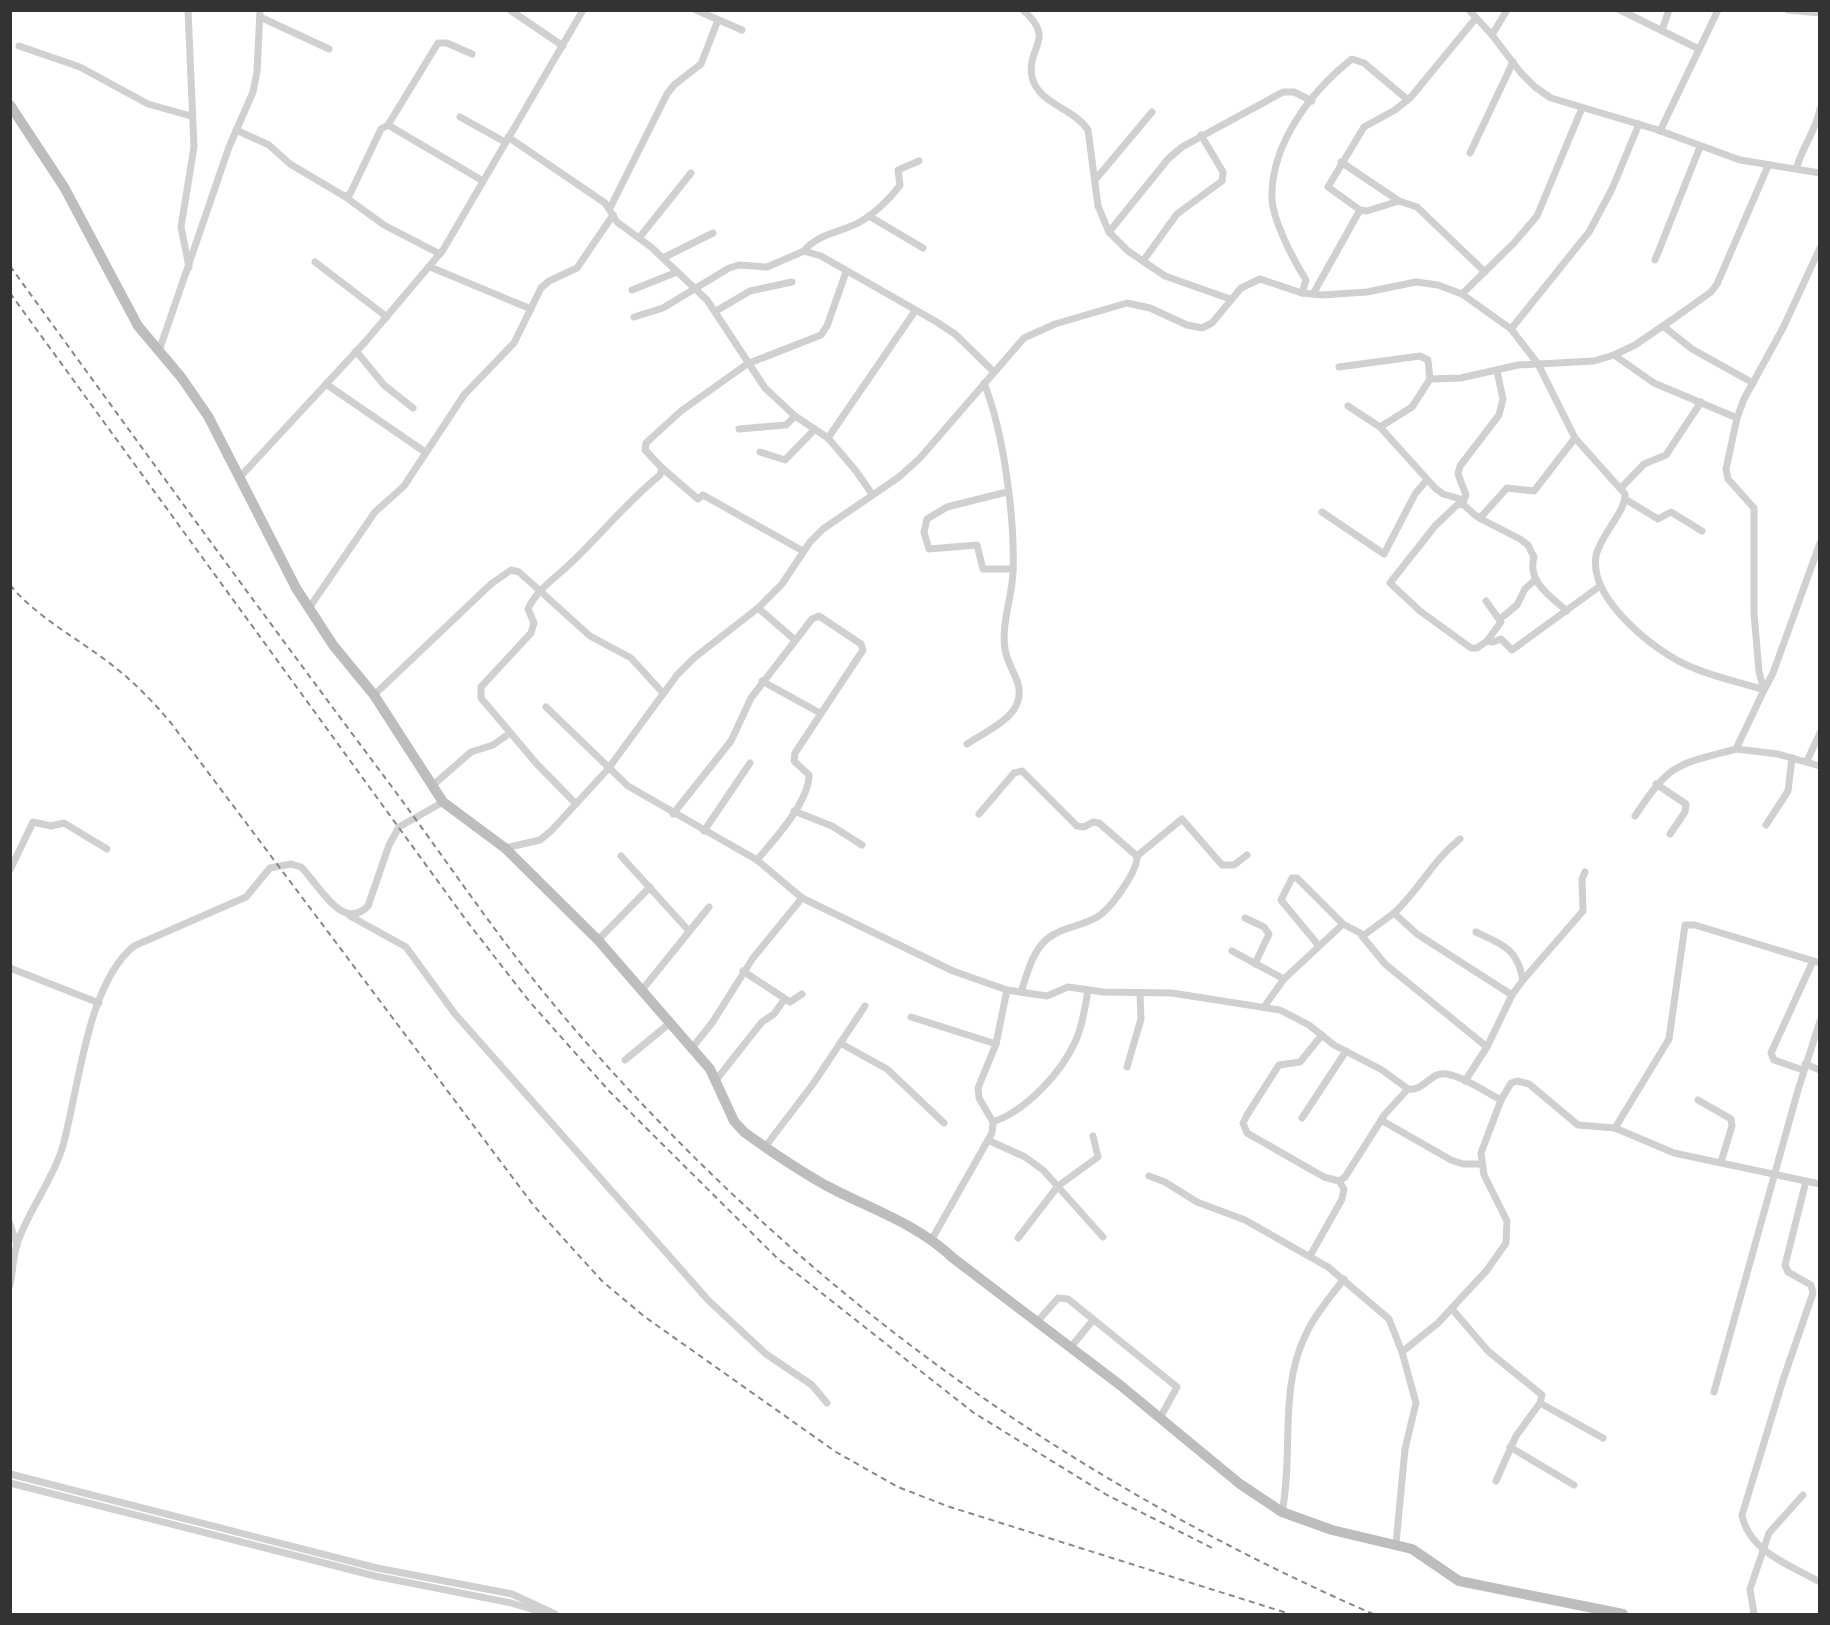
<svg xmlns="http://www.w3.org/2000/svg" width="1830" height="1625" font-family="'DejaVu Sans',sans-serif">
	<style>
		.lines { fill: none; stroke-linecap: round; stroke-linejoin: round }
		.street { stroke: #d0d0d0; stroke-width: 7 }
		.secondary { stroke: #bdbdbd; stroke-width: 10 }
		.rail { stroke: #888; stroke-width: 2; stroke-dasharray: 6 4.5; stroke-linecap: butt }
	</style>
	<rect width="100%" height="100%" fill="#fff"/>
	<g class="lines">
		<g class="street">
			<path d="M 188,10 L 194,147 L 181,227 L 189,267"/>
			<path d="M 510,10 L 563,46"/>
			<path d="M 696,10 L 742,30"/>
			<path d="M 1023,10 C 1057,40 1026,46 1032,77 C 1038,104 1074,108 1088,130 L 1098,206 L 1109,232 L 1128,251 L 1165,276 L 1230,299"/>
			<path d="M 1469,10 L 1492,35 L 1521,73 L 1535,87 L 1551,98 L 1655,129 L 1740,160 L 1820,173"/>
			<path d="M 1620,10 L 1699,49"/>
			<path d="M 1788,10 L 1820,13"/>
			<path d="M 260,17 L 329,49"/>
			<path d="M 1476,18 L 1411,97 L 1395,110 L 1364,127 L 1328,187 L 1360,210 L 1367,211 L 1399,201 L 1417,207 L 1485,272"/>
			<path d="M 1662,30 L 1669,10"/>
			<path d="M 1492,35 L 1507,10"/>
			<path d="M 19,46 L 80,67 L 148,104 L 191,116"/>
			<path d="M 460,117 L 505,142"/>
			<path d="M 388,125 L 438,43 L 447,43 L 472,54"/>
			<path d="M 236,130 L 269,145 L 290,164 L 344,196 L 350,194 L 381,129 L 388,125 L 483,181"/>
			<path d="M 1660,131 L 1718,10"/>
			<path d="M 508,137 L 605,203 L 617,222 L 651,247 L 707,300 L 765,388 L 795,416 L 828,438 L 856,471 L 872,494"/>
			<path d="M 1470,153 L 1513,62"/>
			<path d="M 1341,162 L 1399,201"/>
			<path d="M 1797,167 C 1802,147 1816,131 1820,109"/>
			<path d="M 1095,180 L 1152,112"/>
			<path d="M 344,196 L 384,225 L 440,254"/>
			<path d="M 610,208 L 667,94 L 674,85 L 701,64 L 718,20"/>
			<path d="M 869,216 L 923,248"/>
			<path d="M 1109,232 L 1168,159 L 1182,147 L 1283,92 L 1294,92 L 1312,101"/>
			<path d="M 639,238 L 691,173"/>
			<path d="M 1820,248 L 1783,328 L 1744,399 L 1737,418 L 1726,469 L 1728,479 L 1754,508 L 1754,613 L 1759,672 L 1764,690 L 1773,673 L 1820,543"/>
			<path d="M 804,251 C 819,233 839,233 858,223 C 873,215 890,199 900,185 L 898,170 L 919,161"/>
			<path d="M 663,258 L 713,233"/>
			<path d="M 1655,260 L 1700,147"/>
			<path d="M 1143,261 L 1177,214 L 1222,181 L 1223,172 L 1201,135"/>
			<path d="M 315,262 L 387,317"/>
			<path d="M 430,267 L 531,309"/>
			<path d="M 632,290 L 677,272"/>
			<path d="M 1302,293 L 1306,280 C 1294,261 1273,221 1272,199 C 1270,145 1311,91 1352,59 L 1364,63 L 1408,100"/>
			<path d="M 1313,294 L 1360,210"/>
			<path d="M 1462,294 L 1514,243 L 1537,216 L 1582,108"/>
			<path d="M 716,311 L 750,291 L 792,282"/>
			<path d="M 634,317 L 663,308 L 729,268 L 739,265 L 767,267 L 804,251 L 821,256 L 935,321 L 955,334 L 994,372"/>
			<path d="M 1663,326 L 1692,349 L 1753,383"/>
			<path d="M 1511,329 L 1589,232 L 1612,189 L 1639,124"/>
			<path d="M 159,351 L 229,147 L 253,92 L 257,72 L 260,10"/>
			<path d="M 356,351 L 384,385 L 413,408"/>
			<path d="M 1614,355 L 1654,383 L 1737,418"/>
			<path d="M 1339,367 L 1420,356 L 1428,360 L 1430,379"/>
			<path d="M 326,384 L 425,452"/>
			<path d="M 1348,406 L 1380,427 L 1435,488 L 1443,494 L 1464,500"/>
			<path d="M 1380,427 L 1412,407 L 1430,379 L 1461,378 L 1518,365 L 1594,361 L 1614,355 L 1635,345 L 1676,317 L 1711,292 L 1717,284 L 1768,166"/>
			<path d="M 739,429 L 786,425 L 795,416"/>
			<path d="M 828,438 L 915,311"/>
			<path d="M 1575,438 L 1534,491 L 1507,488 L 1481,517 L 1476,516 L 1464,505 L 1458,504 L 1435,526 L 1390,583 L 1420,611 L 1471,648 L 1477,648 L 1487,641 L 1493,642 L 1501,639 L 1512,650 L 1600,586"/>
			<path d="M 760,452 L 785,460 L 815,429"/>
			<path d="M 662,468 L 698,499 L 703,495 L 803,551"/>
			<path d="M 240,477 L 366,341 L 443,250 L 583,10"/>
			<path d="M 1621,488 L 1644,464 L 1666,455 L 1701,402"/>
			<path d="M 1007,492 L 947,507 L 927,519 L 924,532 L 929,549 L 977,545 L 983,569 L 1013,569"/>
			<path d="M 1625,499 L 1658,519 L 1671,512 L 1702,531"/>
			<path d="M 1462,504 L 1466,495 L 1458,474 L 1460,466 L 1499,415 L 1503,399 L 1497,371"/>
			<path d="M 1322,512 L 1384,554 L 1415,494 L 1426,481"/>
			<path d="M 1479,518 L 1520,539 L 1528,545 L 1534,557 C 1527,582 1550,596 1567,611"/>
			<path d="M 1486,601 L 1501,622 L 1487,641"/>
			<path d="M 309,608 L 375,512 L 404,486 L 464,395 L 514,343 L 541,288 L 549,281 L 577,268 L 613,215"/>
			<path d="M 758,608 L 795,640"/>
			<path d="M 1500,619 L 1517,605 L 1525,589 L 1535,580"/>
			<path d="M 762,681 L 820,713"/>
			<path d="M 374,695 L 491,584 L 511,570 L 519,572 L 590,636 L 631,658 L 663,693"/>
			<path d="M 546,707 L 628,786 L 757,860 L 802,898 L 953,971 L 1007,990 L 996,1044 L 978,1088 L 979,1098 L 993,1122 L 992,1133 L 932,1239"/>
			<path d="M 967,744 C 983,733 1012,721 1018,701 C 1024,682 1007,667 1005,649 C 1001,624 1012,598 1013,572 C 1015,519 1004,433 984,383"/>
			<path d="M 1807,761 L 1820,733"/>
			<path d="M 1656,784 L 1686,804 L 1685,812 L 1670,834"/>
			<path d="M 432,786 L 471,752 L 493,745 L 510,733"/>
			<path d="M 576,804 L 536,763 L 481,698 L 481,687 L 531,633 L 534,623 L 528,609 C 537,589 558,576 573,561 C 603,532 628,501 660,475 L 662,468 L 645,450 L 646,443 L 681,411 L 747,364 L 821,335 L 827,326 L 846,272"/>
			<path d="M 794,811 L 832,826 L 862,845"/>
			<path d="M 673,814 L 731,741 L 751,698 L 812,619 L 819,616 L 861,644 L 863,650 L 795,753 L 794,761 L 809,775 C 809,802 774,840 757,860"/>
			<path d="M 979,814 L 1014,773 L 1022,771 L 1077,826 L 1084,827 L 1093,822 L 1099,823 L 1137,856 C 1138,871 1110,910 1097,917 C 1081,927 1063,926 1047,939 C 1032,952 1027,974 1021,992"/>
			<path d="M 1635,816 C 1671,762 1676,765 1736,749"/>
			<path d="M 1766,825 L 1788,791 L 1792,758"/>
			<path d="M 704,831 L 750,763"/>
			<path d="M 505,848 L 540,840 L 551,831 L 608,769 L 677,675 L 694,658 L 758,608 L 782,584 L 810,542 L 823,529 L 899,477 L 920,458 L 1024,338 L 1055,324 L 1127,303 L 1150,308 L 1187,325 L 1202,328 L 1212,323 L 1241,288 L 1260,279 L 1302,293 L 1322,295 L 1367,292 L 1416,282 L 1438,285 L 1462,294 L 1511,329 L 1538,364 L 1575,438 L 1625,494 C 1626,512 1600,535 1596,556 C 1589,599 1654,651 1689,666 C 1713,677 1740,682 1764,690 L 1736,749 L 1778,754 L 1820,766"/>
			<path d="M 621,856 L 689,931"/>
			<path d="M 1137,856 L 1182,819 L 1222,865 L 1234,865 L 1247,855"/>
			<path d="M 10,870 L 33,822 L 51,826 L 64,823 L 107,849"/>
			<path d="M 1394,913 C 1419,890 1433,860 1460,839"/>
			<path d="M 350,916 L 406,947 L 455,1014 L 709,1301 L 766,1354 L 812,1385 L 827,1403"/>
			<path d="M 1245,918 L 1264,927 L 1269,934 L 1255,964"/>
			<path d="M 1476,932 C 1503,945 1517,948 1523,980"/>
			<path d="M 1362,936 L 1385,964 L 1487,1047"/>
			<path d="M 598,940 L 650,887"/>
			<path d="M 1319,946 L 1281,900 L 1292,878 L 1297,878 L 1343,924"/>
			<path d="M 1232,951 L 1284,979"/>
			<path d="M 10,968 L 99,1003"/>
			<path d="M 743,971 L 790,1002 L 802,994"/>
			<path d="M 642,990 L 709,907"/>
			<path d="M 1007,990 L 1047,996 L 1068,987 L 1103,992 L 1172,993 L 1280,1010 L 1309,1025 L 1334,1045 L 1382,1070 L 1408,1089 C 1421,1091 1426,1080 1437,1075 C 1451,1068 1487,1093 1501,1100"/>
			<path d="M 1264,1007 L 1284,979 L 1343,924 L 1364,935 L 1394,913 L 1417,934 L 1512,995"/>
			<path d="M 911,1017 L 996,1044"/>
			<path d="M 1322,1035 L 1300,1062 L 1279,1065 L 1247,1115 L 1243,1123 L 1247,1133 L 1324,1177 L 1339,1181 L 1345,1177 L 1385,1114 L 1408,1089"/>
			<path d="M 840,1043 L 887,1069 L 944,1123"/>
			<path d="M 691,1049 L 712,1023 L 753,958 L 802,898"/>
			<path d="M 625,1060 L 670,1023"/>
			<path d="M 1805,1064 L 1820,1070"/>
			<path d="M 1127,1067 L 1141,1019 L 1140,993"/>
			<path d="M 1803,1070 L 1774,1060 L 1771,1053 L 1813,961"/>
			<path d="M 716,1080 L 762,1022 L 774,1014 L 784,1000"/>
			<path d="M 1465,1081 L 1487,1047 L 1512,995 L 1523,980 L 1583,911 L 1582,879 L 1585,872"/>
			<path d="M 1698,1100 L 1731,1119 L 1732,1126 L 1721,1162"/>
			<path d="M 1302,1118 L 1346,1051"/>
			<path d="M 1381,1120 L 1451,1160 L 1463,1164 L 1481,1164"/>
			<path d="M 993,1122 C 1027,1110 1062,1072 1076,1040 C 1083,1024 1085,1007 1088,990"/>
			<path d="M 1615,1128 L 1669,1039 L 1685,925 L 1695,925 L 1820,963"/>
			<path d="M 988,1140 L 1025,1157 L 1043,1170 L 1103,1237"/>
			<path d="M 765,1147 L 813,1084 L 865,1006"/>
			<path d="M 1149,1176 L 1165,1182 L 1197,1202 L 1245,1220 L 1328,1267 L 1389,1319 L 1402,1352"/>
			<path d="M 1806,1181 L 1785,1265 L 1788,1272 L 1811,1285 L 1813,1293 L 1783,1380 L 1742,1515 C 1749,1552 1790,1565 1820,1582"/>
			<path d="M 10,1224 L 17,1245"/>
			<path d="M 1018,1238 L 1058,1186 L 1098,1157 L 1093,1136"/>
			<path d="M 1310,1256 L 1342,1199 L 1344,1189 L 1339,1181"/>
			<path d="M 10,1285 C 13,1271 13,1257 17,1244 C 28,1211 51,1183 62,1149 C 79,1091 86,985 134,946 L 246,897 L 270,868 L 291,864 L 301,867 C 318,883 342,933 368,906 L 389,845 L 399,827 L 443,802"/>
			<path d="M 1452,1309 L 1488,1351 L 1542,1395 L 1540,1403 L 1516,1436 L 1496,1481"/>
			<path d="M 1037,1322 L 1058,1298 L 1068,1299 L 1177,1387 L 1160,1418"/>
			<path d="M 1071,1347 L 1093,1320"/>
			<path d="M 1714,1392 L 1798,1090 L 1820,1021"/>
			<path d="M 1540,1403 L 1603,1438"/>
			<path d="M 1510,1447 L 1574,1485"/>
			<path d="M 10,1474 L 377,1568 L 512,1594 L 555,1614"/>
			<path d="M 10,1483 L 375,1576 L 511,1603 L 541,1612"/>
			<path d="M 1282,1512 C 1294,1453 1278,1388 1307,1332 C 1316,1313 1331,1296 1344,1279"/>
			<path d="M 1396,1544 L 1405,1449 L 1416,1403 L 1402,1352 L 1438,1323 L 1487,1270 L 1506,1243 L 1507,1221 L 1484,1175 L 1481,1153 L 1501,1100 L 1511,1083 L 1517,1081 L 1529,1084 L 1578,1125 L 1615,1128 L 1674,1153 L 1820,1184"/>
			<path d="M 1754,1614 L 1750,1589 L 1769,1533 L 1803,1495"/>
		</g>
		<path class="secondary" d="M 10,105 L 64,187 L 138,326 L 181,377 L 208,416 L 296,588 L 333,645 L 374,695 L 443,802 L 505,848 L 598,940 L 710,1069 L 734,1121 L 744,1132 C 770,1151 797,1169 825,1185 C 870,1209 916,1223 953,1258 L 1120,1385 L 1240,1484 L 1282,1512 L 1332,1530 L 1412,1549 L 1459,1581 L 1623,1614"/>
		<g class="rail">
			<path d="M 10,266 C 137,441 263,615 392,787 C 441,853 486,920 537,984 C 612,1077 699,1166 788,1245 C 962,1399 1160,1521 1373,1614"/>
			<path d="M 10,293 L 466,920 L 529,1001 L 610,1092 L 777,1258 L 974,1413 L 1107,1495 L 1214,1549"/>
			<path d="M 10,585 C 36,616 73,636 104,659 C 130,678 151,699 171,723 L 534,1206 L 602,1281 L 645,1317 L 836,1452 L 898,1487 L 947,1506 L 1290,1614"/>
		</g>
	</g>
	<rect width="1830" height="1625" fill="none" stroke="#333333" stroke-width="24"/>
</svg>
